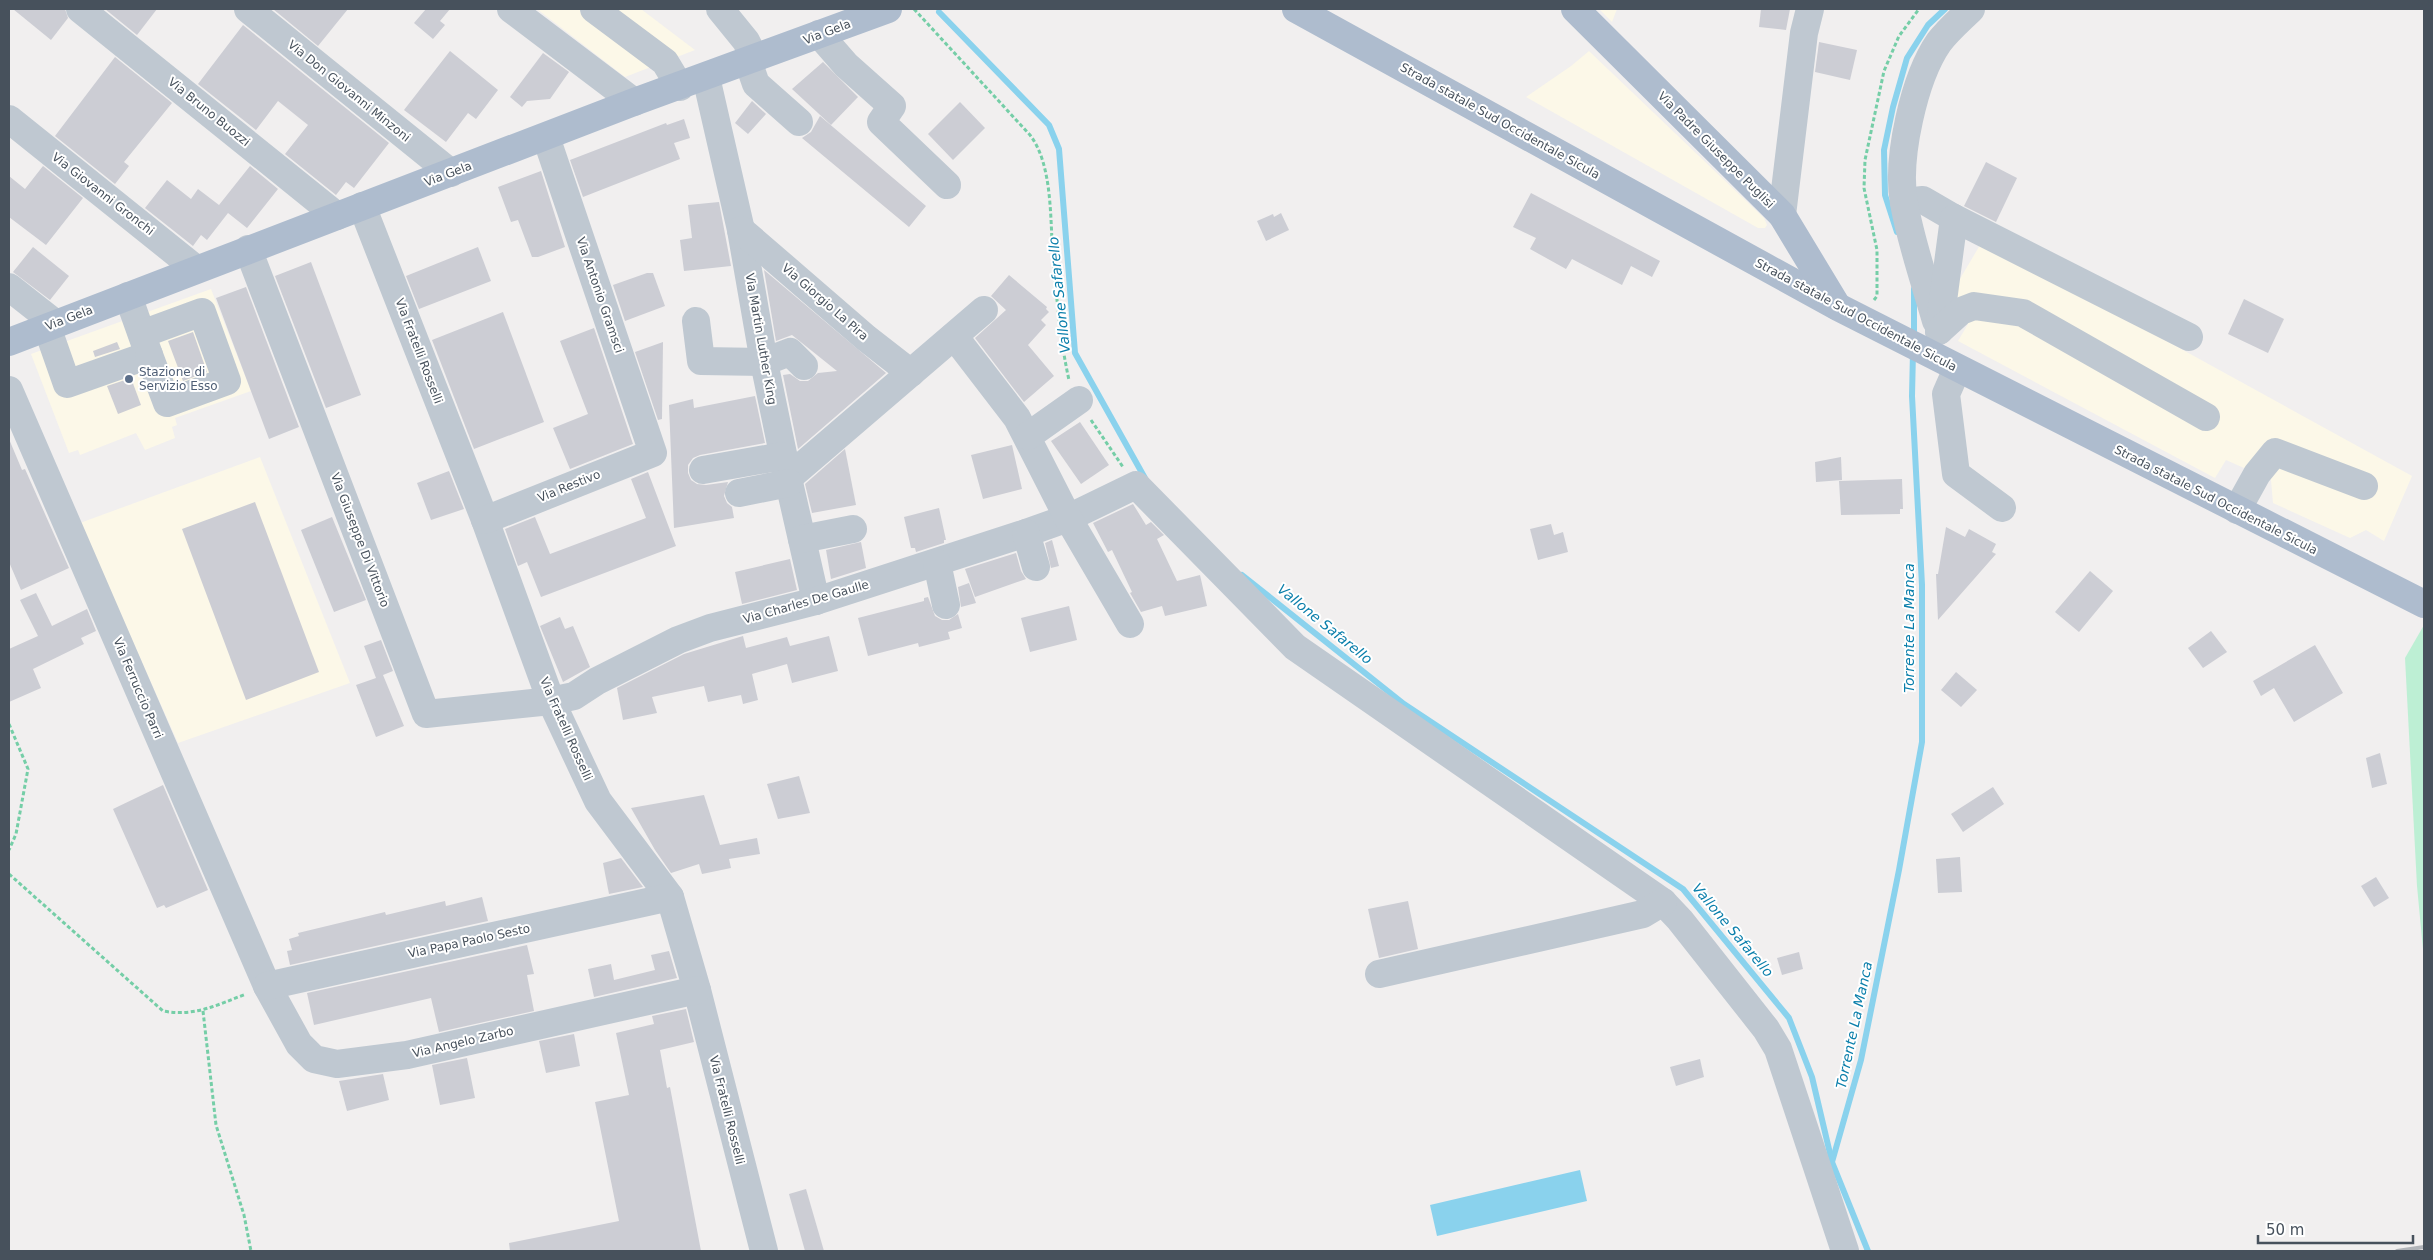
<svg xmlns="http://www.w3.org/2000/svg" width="2433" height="1260" font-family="'DejaVu Sans',sans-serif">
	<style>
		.commercial { fill: #fcf8e8 }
		.green { fill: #bdefd4 }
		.water { fill: #8ad2ed }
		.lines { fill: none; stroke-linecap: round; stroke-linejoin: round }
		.stream { stroke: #8ad2ed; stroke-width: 6 }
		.building { fill: #cccdd4 }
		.path { stroke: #75cea7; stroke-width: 3; stroke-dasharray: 4 2.5; stroke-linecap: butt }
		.minor { stroke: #bfc8d1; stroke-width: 28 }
		.major { stroke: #aebcce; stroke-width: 28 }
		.rail { stroke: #b1b4b9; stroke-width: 4 }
		.service-dot { fill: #5c6f8a; stroke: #fff; stroke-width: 2 }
		.labels { text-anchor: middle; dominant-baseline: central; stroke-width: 4; stroke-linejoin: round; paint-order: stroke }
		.street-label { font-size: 12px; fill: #47515c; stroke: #fff }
		.service-label { font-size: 12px; fill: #4e5e75; stroke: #fff; text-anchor: start }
		.water-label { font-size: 14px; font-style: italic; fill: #0b7fab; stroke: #fff }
	</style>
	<rect width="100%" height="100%" fill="#f1efef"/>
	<g class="commercial">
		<path d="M 537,9 L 641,9 L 695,50 L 625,77 Z"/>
		<path d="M 1599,9 L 1617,9 L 1612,22 Z"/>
		<path d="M 1589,51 L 1764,218 L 1767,225 L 1765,228 L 1758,228 L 1526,97 L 1571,66 Z"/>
		<path d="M 1983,240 L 2412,476 L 2384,541 L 2366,530 L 2350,538 L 2273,503 L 2271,480 L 2226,460 L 2215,478 L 1958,341 L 1968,324 L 1951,294 Z"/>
		<path d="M 211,289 L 251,391 L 175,418 L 177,425 L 172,427 L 175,438 L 145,450 L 136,433 L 80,455 L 78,450 L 69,453 L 31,354 Z"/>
		<path d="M 260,457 L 350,683 L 178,743 L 80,523 Z"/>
	</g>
	<path class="green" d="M 2424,625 L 2424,960 L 2417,886 L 2405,658 Z"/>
	<path class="water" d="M 1580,1170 L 1587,1201 L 1437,1236 L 1430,1205 Z"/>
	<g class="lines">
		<g class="stream">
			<path d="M 939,12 L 1049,125 L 1059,149 L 1075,353 L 1146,480"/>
			<path d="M 1897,232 L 1885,195 L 1884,150 L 1893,107 L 1907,58 L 1928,25 L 1945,9"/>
			<path d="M 1914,337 L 1914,289"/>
			<path d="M 1242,575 L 1404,704 L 1683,889 L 1789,1018 L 1812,1077 L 1832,1162"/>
			<path d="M 1868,1251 L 1832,1162 L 1861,1060 L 1899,870 L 1922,742 L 1922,585 L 1912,396 L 1913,352"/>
		</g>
	</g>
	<g class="building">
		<path d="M 13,9 L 65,9 L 68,18 L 51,40 Z"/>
		<path d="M 105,9 L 157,9 L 137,35 Z"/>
		<path d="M 273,9 L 348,9 L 318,46 Z"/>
		<path d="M 426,9 L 450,9 L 440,21 L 445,25 L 433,39 L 414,23 Z"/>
		<path d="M 1761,9 L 1790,9 L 1786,30 L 1759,27 Z"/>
		<path d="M 243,25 L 389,143 L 354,188 L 346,182 L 336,195 L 285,154 L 308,125 L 278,101 L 256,130 L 198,84 Z"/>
		<path d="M 1819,42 L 1857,50 L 1850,80 L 1815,72 Z"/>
		<path d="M 450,51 L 498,90 L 476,119 L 468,113 L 446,142 L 404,110 Z"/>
		<path d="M 543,53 L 569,72 L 550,99 L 527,101 L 522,107 L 510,97 Z"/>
		<path d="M 115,57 L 172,103 L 124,162 L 129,166 L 115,184 L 55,136 Z"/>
		<path d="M 823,62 L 858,97 L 831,125 L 792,89 Z"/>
		<path d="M 752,101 L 766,114 L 748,134 L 735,123 Z"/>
		<path d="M 960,102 L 985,128 L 953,160 L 928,134 Z"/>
		<path d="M 820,116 L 926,206 L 909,227 L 802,138 L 811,132 Z"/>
		<path d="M 684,119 L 690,138 L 674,143 L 680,159 L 583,197 L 570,160 L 666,123 L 667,125 Z"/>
		<path d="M 1986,162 L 2017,178 L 1996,222 L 1964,206 Z"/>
		<path d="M 43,166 L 83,198 L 46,245 L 9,217 L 9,176 L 25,189 Z"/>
		<path d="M 250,166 L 278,189 L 247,228 L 228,213 L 207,240 L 201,235 L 193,246 L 145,208 L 167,180 L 191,199 L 198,189 L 219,205 Z"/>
		<path d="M 541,171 L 565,247 L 538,257 L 532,257 L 518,220 L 511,222 L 498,187 Z"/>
		<path d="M 1531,193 L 1660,261 L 1652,277 L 1631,266 L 1622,285 L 1572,259 L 1566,269 L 1530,249 L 1536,238 L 1513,227 Z"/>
		<path d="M 719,202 L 731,266 L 684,271 L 680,240 L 692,238 L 688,205 Z"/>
		<path d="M 1281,213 L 1289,230 L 1266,241 L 1257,221 L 1273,214 L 1274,217 Z"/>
		<path d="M 33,247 L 69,276 L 50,300 L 13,272 Z"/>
		<path d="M 478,247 L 491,281 L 419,309 L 406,276 Z"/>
		<path d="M 311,262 L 361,395 L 326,408 L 275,276 Z"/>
		<path d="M 764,270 L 886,373 L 798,449 L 783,375 L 790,374 L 800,381 L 808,381 L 818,373 L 837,371 L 792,335 L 776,341 Z"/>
		<path d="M 647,273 L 653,273 L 665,306 L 625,321 L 613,285 Z"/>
		<path d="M 1009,275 L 1047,307 L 1046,309 L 1049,312 L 1041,320 L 1046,325 L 1028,345 L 1054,376 L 1024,402 L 975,338 L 1006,310 L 991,296 Z"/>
		<path d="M 246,287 L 299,427 L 269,439 L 216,298 Z"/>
		<path d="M 2244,299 L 2284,319 L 2268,353 L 2228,334 Z"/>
		<path d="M 503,312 L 544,422 L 474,449 L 432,340 Z"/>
		<path d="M 594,328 L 633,444 L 570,469 L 553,428 L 588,414 L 560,341 Z"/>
		<path d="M 193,332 L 207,372 L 183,381 L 168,341 Z"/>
		<path d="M 117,342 L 120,349 L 95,357 L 93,351 Z"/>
		<path d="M 663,342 L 662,419 L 658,420 L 635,352 Z"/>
		<path d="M 131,378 L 141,405 L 118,414 L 107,386 Z"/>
		<path d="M 755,396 L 765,443 L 700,455 L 693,458 L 688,465 L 688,473 L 691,480 L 697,484 L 706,485 L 728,482 L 724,496 L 727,503 L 732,507 L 734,518 L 674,528 L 669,405 L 693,399 L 694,408 Z"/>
		<path d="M 1080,422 L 1109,465 L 1081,484 L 1051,441 Z"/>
		<path d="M 9,439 L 22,470 L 25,469 L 69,568 L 21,590 L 9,562 Z"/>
		<path d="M 1012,445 L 1022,489 L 983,499 L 971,455 Z"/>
		<path d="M 845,449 L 856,505 L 812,513 L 805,484 Z"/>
		<path d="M 1841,457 L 1842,480 L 1816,482 L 1815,462 Z"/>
		<path d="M 449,471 L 464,509 L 431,520 L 417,483 Z"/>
		<path d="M 648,472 L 676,546 L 541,597 L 527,562 L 518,566 L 505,529 L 535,517 L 550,554 L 646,518 L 631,479 Z"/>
		<path d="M 1902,479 L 1903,509 L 1900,509 L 1900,514 L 1841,515 L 1839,481 Z"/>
		<path d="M 255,502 L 319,672 L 246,700 L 182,529 Z"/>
		<path d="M 1133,504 L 1146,525 L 1151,522 L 1164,535 L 1157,539 L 1177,581 L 1200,575 L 1207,606 L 1165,616 L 1162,606 L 1141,612 L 1130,593 L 1132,592 L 1112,550 L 1108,552 L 1093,523 Z"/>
		<path d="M 939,508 L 946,540 L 944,540 L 944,543 L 916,552 L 915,548 L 911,548 L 904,517 Z"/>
		<path d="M 332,517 L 366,600 L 334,612 L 301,530 Z"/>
		<path d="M 1551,524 L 1554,535 L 1563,532 L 1568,552 L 1538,560 L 1530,529 Z"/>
		<path d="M 1946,527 L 1965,537 L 1969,529 L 1996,544 L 1992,552 L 1996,554 L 1938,620 L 1936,574 L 1938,574 Z"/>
		<path d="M 1052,540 L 1059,566 L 1051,568 L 1045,543 Z"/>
		<path d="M 861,542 L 866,568 L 831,579 L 826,550 Z"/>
		<path d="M 1016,553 L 1021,571 L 1026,579 L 975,597 L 965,569 Z"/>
		<path d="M 790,559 L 797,590 L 742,604 L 735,572 Z"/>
		<path d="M 2090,571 L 2113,591 L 2079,632 L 2055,612 Z"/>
		<path d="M 969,583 L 976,603 L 961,607 L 958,587 Z"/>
		<path d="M 36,593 L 52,626 L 87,609 L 96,631 L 81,638 L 84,644 L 33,669 L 41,688 L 9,702 L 9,649 L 38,636 L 20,600 Z"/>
		<path d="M 928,597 L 935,616 L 942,620 L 949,620 L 958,614 L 962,628 L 948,632 L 950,639 L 919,647 L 918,643 L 868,656 L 858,618 L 924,601 L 924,598 Z"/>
		<path d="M 1069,606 L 1077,640 L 1030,652 L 1021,618 Z"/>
		<path d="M 560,617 L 565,629 L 573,626 L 590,667 L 563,682 L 540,626 Z"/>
		<path d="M 2211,631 L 2227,652 L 2203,668 L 2188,648 Z"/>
		<path d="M 743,636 L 746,648 L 787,637 L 790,646 L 829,636 L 838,671 L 792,683 L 787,664 L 752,674 L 758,700 L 743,704 L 741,695 L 708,702 L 704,686 L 652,697 L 657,713 L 623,720 L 617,688 L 684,654 Z"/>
		<path d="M 381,640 L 393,671 L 383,675 L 404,726 L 376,737 L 356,685 L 376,678 L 364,646 Z"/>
		<path d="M 2315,645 L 2343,693 L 2294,722 L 2274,688 L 2261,696 L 2253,681 Z"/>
		<path d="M 1956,672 L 1977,690 L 1961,707 L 1941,690 Z"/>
		<path d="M 2380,753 L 2387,784 L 2372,788 L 2366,758 Z"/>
		<path d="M 799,776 L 810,813 L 778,819 L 767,784 Z"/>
		<path d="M 163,785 L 208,890 L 166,908 L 164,905 L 157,908 L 113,809 Z"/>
		<path d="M 1993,787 L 2004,804 L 1963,832 L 1951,814 Z"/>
		<path d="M 704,795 L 720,845 L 757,838 L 760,854 L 729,859 L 731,868 L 702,874 L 699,864 L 671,873 L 655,850 L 631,808 Z"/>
		<path d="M 1960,857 L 1962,892 L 1938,893 L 1936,859 Z"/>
		<path d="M 621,858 L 643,887 L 609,894 L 603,863 Z"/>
		<path d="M 2376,877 L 2389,898 L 2374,907 L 2361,886 Z"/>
		<path d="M 482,897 L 488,921 L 290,965 L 287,951 L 292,950 L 289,939 L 299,936 L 298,933 L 385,912 L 386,915 L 445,901 L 446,906 Z"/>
		<path d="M 1408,901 L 1418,949 L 1379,958 L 1368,909 Z"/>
		<path d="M 527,945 L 534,974 L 527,975 L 534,1011 L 439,1032 L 431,998 L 314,1025 L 307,993 Z"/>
		<path d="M 669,951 L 677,978 L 594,997 L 588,969 L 611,964 L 614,980 L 655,970 L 651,955 Z"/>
		<path d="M 1799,952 L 1803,969 L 1782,975 L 1777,958 Z"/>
		<path d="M 686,1009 L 694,1042 L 660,1050 L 667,1088 L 670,1087 L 701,1251 L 510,1251 L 509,1243 L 619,1221 L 595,1102 L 629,1095 L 616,1033 L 654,1024 L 652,1016 Z"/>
		<path d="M 574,1034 L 580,1066 L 546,1073 L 539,1041 Z"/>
		<path d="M 467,1058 L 475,1098 L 440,1105 L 432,1065 Z"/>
		<path d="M 1700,1059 L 1704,1077 L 1676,1086 L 1670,1067 Z"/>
		<path d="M 383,1074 L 389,1100 L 347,1111 L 339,1081 Z"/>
		<path d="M 806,1189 L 824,1251 L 805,1251 L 789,1194 Z"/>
	</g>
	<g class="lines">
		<g class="path">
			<path d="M 914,9 L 1030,135 C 1053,165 1050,220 1053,258 C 1057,299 1060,340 1069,380"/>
			<path d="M 1874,300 L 1877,296 L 1877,250 L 1864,188 L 1865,160 L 1884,71 L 1899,36 L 1919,9"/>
			<path d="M 1091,420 L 1123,467"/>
			<path d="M 9,724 L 28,769 L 16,834 L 9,850"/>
			<path d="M 9,874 L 163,1011 C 194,1017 217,1005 246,994"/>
			<path d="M 203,1011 L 216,1125 L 244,1215 L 251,1251"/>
		</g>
		<g class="minor">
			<path d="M 80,9 L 337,216"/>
			<path d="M 248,9 L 451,173"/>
			<path d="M 511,9 L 634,102"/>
			<path d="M 594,9 L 665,62 L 680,87"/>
			<path d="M 720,9 L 746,41 L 755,59"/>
			<path d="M 819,34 L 846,65 L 892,106 L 881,122 L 947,185"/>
			<path d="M 748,61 L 756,84 L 799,122"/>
			<path d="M 706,77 L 741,230 L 764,362 L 788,478 L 816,601"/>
			<path d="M 9,119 L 196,269"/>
			<path d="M 1904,202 L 1923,200 L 1954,218"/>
			<path d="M 362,206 L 485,520 L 551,701 L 598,801 L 670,897 L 697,990 L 764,1251"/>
			<path d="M 1782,215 L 1804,33 L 1810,9"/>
			<path d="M 741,230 L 866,338 L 911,373"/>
			<path d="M 248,249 L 426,714 L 551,701 L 574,696 L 597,681 L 678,640 L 710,628 L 816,601 L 1026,533 L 1068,518 L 1136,485 L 1295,647 L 1663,902 L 1680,920 L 1766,1029 L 1778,1049 L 1845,1251"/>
			<path d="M 9,287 L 56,324"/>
			<path d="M 696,321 L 701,361 L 764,362 L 790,352 L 804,366"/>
			<path d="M 1936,321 C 1925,282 1911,243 1904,203 C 1896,159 1914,78 1939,42 C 1948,30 1961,19 1971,9"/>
			<path d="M 47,327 L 67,384 L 149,355 L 128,296"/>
			<path d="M 1939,331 L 1954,218 L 2189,337"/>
			<path d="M 1939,331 L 1961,311 L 1974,306 L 2023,313 L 2206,417"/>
			<path d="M 142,334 L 202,312 L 227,381 L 167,403 L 149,355"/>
			<path d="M 954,336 L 1017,418 L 1068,518 L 1130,624"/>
			<path d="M 1957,369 L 1946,394 L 1956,474 L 2002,508"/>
			<path d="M 9,390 L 267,986 L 299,1044 L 314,1059 L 337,1064 L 407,1055 L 697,990"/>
			<path d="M 1028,436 L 1079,400"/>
			<path d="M 703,470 L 783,456"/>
			<path d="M 788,478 L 984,310"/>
			<path d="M 739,493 L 789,483"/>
			<path d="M 2237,510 L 2257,474 L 2275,452 L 2364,486"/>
			<path d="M 485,520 L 653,453 L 546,137"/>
			<path d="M 1026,533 L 1036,567"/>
			<path d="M 802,539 L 853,529"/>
			<path d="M 937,563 L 946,605"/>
			<path d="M 1379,974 L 1643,914 L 1663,902"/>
			<path d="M 267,986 L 670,897"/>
		</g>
		<g class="major">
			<path d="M 1296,9 L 1838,307 L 2424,604"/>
			<path d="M 1575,9 L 1782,215 L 1837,306"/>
			<path d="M 9,342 L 634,102 L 888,9"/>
		</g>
		<path class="rail" d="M 2397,1251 L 2424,1247"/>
	</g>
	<circle class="service-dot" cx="129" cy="379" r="5"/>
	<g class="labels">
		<g class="street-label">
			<text transform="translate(827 32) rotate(-21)">Via Gela</text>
			<text transform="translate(349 91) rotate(39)">Via Don Giovanni Minzoni</text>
			<text transform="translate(209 112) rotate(39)">Via Bruno Buozzi</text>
			<text transform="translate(1500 121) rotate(29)">Strada statale Sud Occidentale Sicula</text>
			<text transform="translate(1716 150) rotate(45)">Via Padre Giuseppe Puglisi</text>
			<text transform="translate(448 174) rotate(-21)">Via Gela</text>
			<text transform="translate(103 194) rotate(38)">Via Giovanni Gronchi</text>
			<text transform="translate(600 295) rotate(71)">Via Antonio Gramsci</text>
			<text transform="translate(825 302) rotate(41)">Via Giorgio La Pira</text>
			<text transform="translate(1856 315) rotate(28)">Strada statale Sud Occidentale Sicula</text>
			<text transform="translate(69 318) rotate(-21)">Via Gela</text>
			<text transform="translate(761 339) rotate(80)">Via Martin Luther King</text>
			<text transform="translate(419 351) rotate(69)">Via Fratelli Rosselli</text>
			<text transform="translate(569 486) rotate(-22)">Via Restivo</text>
			<text transform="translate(2216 500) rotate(27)">Strada statale Sud Occidentale Sicula</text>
			<text transform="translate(360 540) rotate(69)">Via Giuseppe Di Vittorio</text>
			<text transform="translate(806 602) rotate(-16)">Via Charles De Gaulle</text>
			<text transform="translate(138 688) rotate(67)">Via Ferruccio Parri</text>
			<text transform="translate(566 729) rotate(66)">Via Fratelli Rosselli</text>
			<text transform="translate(469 941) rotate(-12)">Via Papa Paolo Sesto</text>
			<text transform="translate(463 1042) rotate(-13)">Via Angelo Zarbo</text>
			<text transform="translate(727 1110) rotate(76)">Via Fratelli Rosselli</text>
		</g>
		<g class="service-label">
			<text x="139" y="372">Stazione di<tspan x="139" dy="14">Servizio Esso</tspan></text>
		</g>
		<g class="water-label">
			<text transform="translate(1059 295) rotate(-96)">Vallone Safarello</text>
			<text transform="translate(1325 624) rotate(39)">Vallone Safarello</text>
			<text transform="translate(1909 628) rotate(-90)">Torrente La Manca</text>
			<text transform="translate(1733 930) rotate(50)">Vallone Safarello</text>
			<text transform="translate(1854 1025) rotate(-78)">Torrente La Manca</text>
		</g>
	</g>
	<rect width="2433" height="1260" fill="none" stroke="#47515c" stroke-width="20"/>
	<path d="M2258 1235v8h155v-8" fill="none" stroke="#47515c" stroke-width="2.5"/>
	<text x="2266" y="1235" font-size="15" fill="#47515c" stroke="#ffffff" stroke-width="4" paint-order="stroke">50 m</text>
</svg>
